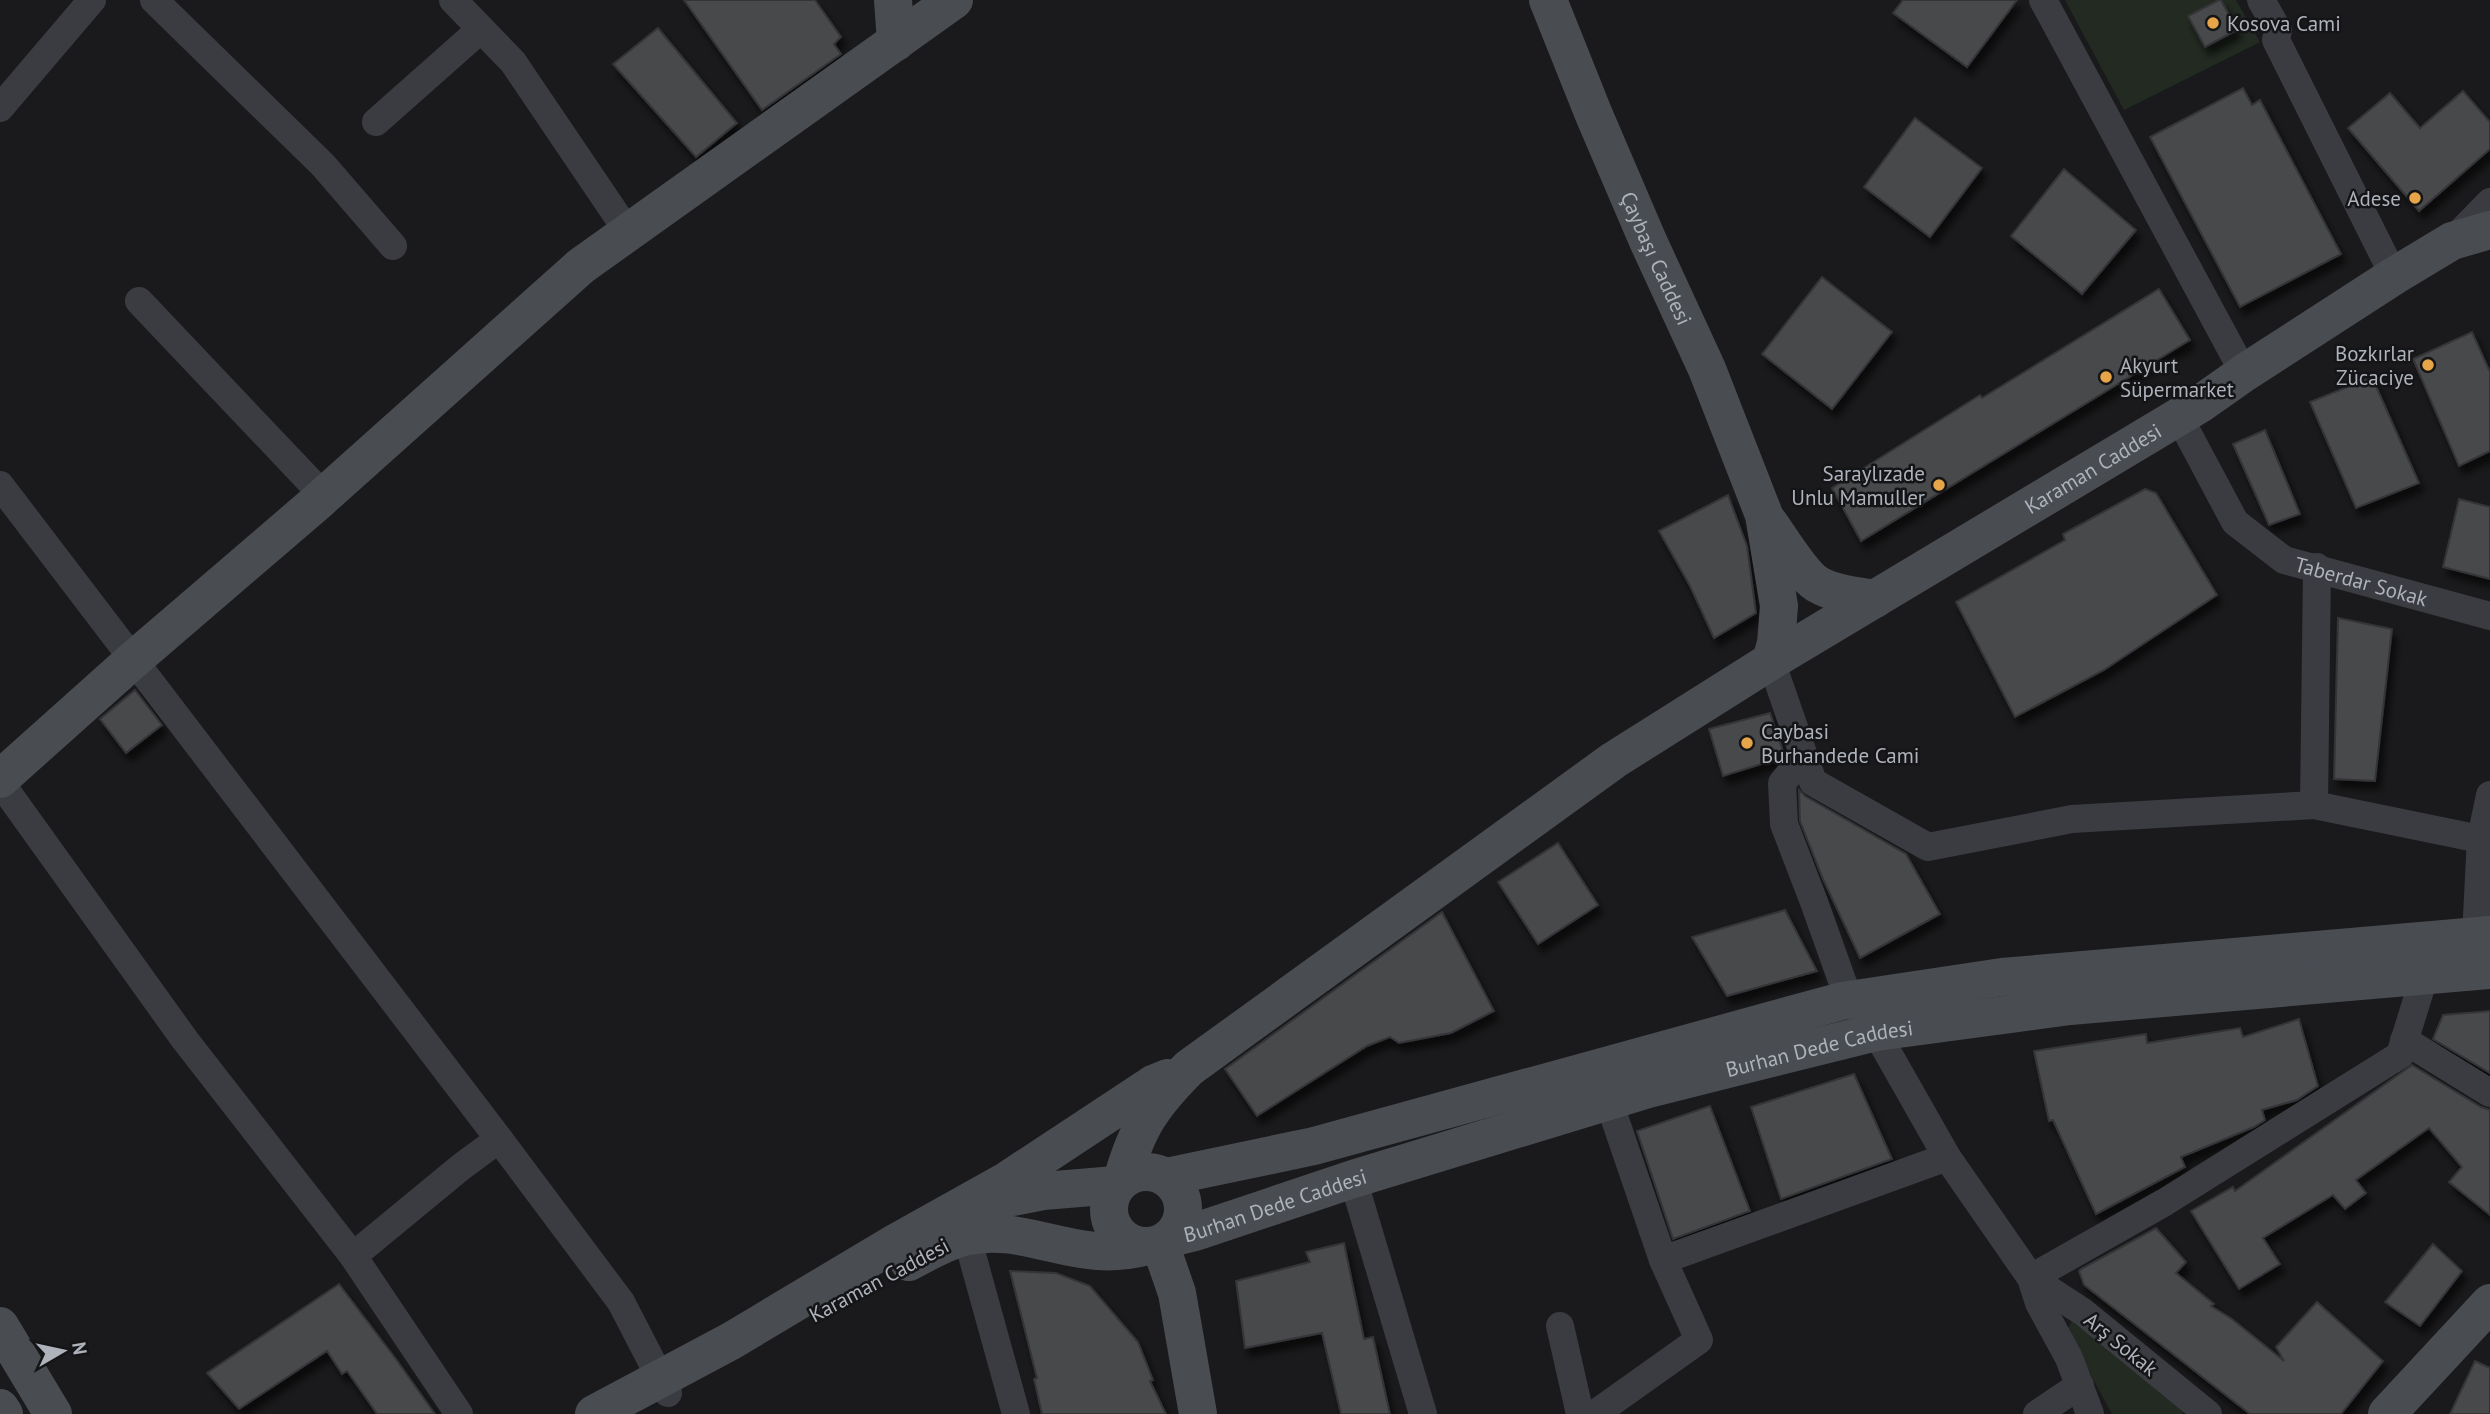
<svg xmlns="http://www.w3.org/2000/svg" width="2490" height="1414" font-family="'PT Sans',sans-serif">
	<style>
		.green { fill: #222a22 }
		.building { fill: #47484c; stroke: #343438; stroke-width: 2; filter: url(#shadow) }
		.lines { fill: none; stroke-linecap: round; stroke-linejoin: round }
		.street { stroke: #3b3c41; stroke-width: 28 }
		.secondary { stroke: #494c51; stroke-width: 38 }
		.poi-dot { fill: #e6a548; stroke: #151517; stroke-width: 2.5 }
		.labels { text-anchor: middle; dominant-baseline: central; stroke-width: 5; stroke-linejoin: round; paint-order: stroke }
		.poi-label { font-size: 21px; fill: #adb2bb; stroke: #151517; text-anchor: start }
		.street-label { font-size: 21px; fill: #adb2bb; stroke: #151517 }
	</style>
	<defs>
		<filter id="shadow"><feDropShadow dx="4.5" dy="8" stdDeviation="3.5" flood-color="#0009"/></filter>
	</defs>
	<rect width="100%" height="100%" fill="#1a1a1c"/>
	<g class="green">
		<path d="M 2065,0 L 2236,0 L 2260,42 L 2124,110 Z"/>
		<path d="M 2072,1321 L 2188,1411 L 2181,1414 L 2112,1414 L 2067,1331 Z"/>
	</g>
	<g class="building">
		<path d="M 684,0 L 815,0 L 841,37 L 834,44 L 841,54 L 762,110 Z"/>
		<path d="M 1903,0 L 2017,0 L 1967,67 L 1893,13 Z"/>
		<path d="M 2219,0 L 2221,0 L 2237,30 L 2205,47 L 2188,16 Z"/>
		<path d="M 658,28 L 737,123 L 696,157 L 613,64 Z"/>
		<path d="M 2243,88 L 2252,105 L 2260,100 L 2341,254 L 2240,307 L 2150,137 Z"/>
		<path d="M 2463,91 L 2490,122 L 2490,149 L 2419,211 L 2348,128 L 2390,93 L 2420,128 Z"/>
		<path d="M 1915,118 L 1982,168 L 1930,237 L 1864,187 Z"/>
		<path d="M 2064,169 L 2136,230 L 2082,294 L 2011,236 Z"/>
		<path d="M 1822,277 L 1892,332 L 1832,409 L 1762,354 Z"/>
		<path d="M 2159,289 L 2190,340 L 1861,541 L 1832,488 L 1980,395 L 1982,398 Z"/>
		<path d="M 2472,332 L 2490,372 L 2490,451 L 2459,466 L 2413,359 Z"/>
		<path d="M 2372,377 L 2419,483 L 2356,508 L 2310,402 Z"/>
		<path d="M 2265,430 L 2300,514 L 2269,525 L 2233,444 Z"/>
		<path d="M 2145,489 L 2156,493 L 2217,595 L 2104,670 L 2015,717 L 1956,602 L 2065,540 L 2063,534 Z"/>
		<path d="M 1728,495 L 1747,546 L 1756,613 L 1714,638 L 1690,586 L 1659,531 Z"/>
		<path d="M 2459,499 L 2490,507 L 2490,579 L 2443,567 Z"/>
		<path d="M 2338,618 L 2392,629 L 2375,781 L 2334,779 Z"/>
		<path d="M 135,690 L 162,725 L 126,753 L 100,719 Z"/>
		<path d="M 1770,713 L 1784,754 L 1781,758 L 1723,776 L 1709,729 Z"/>
		<path d="M 1799,790 L 1805,796 L 1906,854 L 1940,914 L 1860,958 L 1823,879 L 1800,821 Z"/>
		<path d="M 1558,843 L 1598,905 L 1538,944 L 1498,882 Z"/>
		<path d="M 1785,910 L 1817,971 L 1727,996 L 1692,937 Z"/>
		<path d="M 1442,912 L 1494,1011 L 1451,1033 L 1399,1043 L 1390,1037 L 1367,1046 L 1257,1116 L 1225,1069 Z"/>
		<path d="M 2490,1011 L 2490,1073 L 2433,1039 L 2443,1015 Z"/>
		<path d="M 2299,1019 L 2318,1086 L 2297,1100 L 2262,1110 L 2265,1120 L 2254,1127 L 2181,1157 L 2185,1167 L 2096,1214 L 2053,1120 L 2049,1121 L 2034,1051 L 2146,1034 L 2147,1043 L 2240,1028 L 2243,1037 Z"/>
		<path d="M 2412,1065 L 2481,1107 L 2490,1110 L 2490,1215 L 2449,1182 L 2462,1167 L 2429,1128 L 2356,1180 L 2366,1193 L 2345,1209 L 2333,1195 L 2263,1238 L 2280,1264 L 2239,1289 L 2191,1211 L 2233,1187 L 2235,1191 Z"/>
		<path d="M 1854,1074 L 1892,1159 L 1781,1199 L 1751,1107 Z"/>
		<path d="M 1710,1106 L 1750,1211 L 1673,1239 L 1637,1131 Z"/>
		<path d="M 2156,1228 L 2186,1262 L 2176,1273 L 2214,1304 L 2211,1306 L 2232,1319 L 2284,1361 L 2276,1347 L 2317,1302 L 2383,1361 L 2341,1414 L 2250,1414 L 2084,1285 L 2079,1271 L 2081,1269 Z"/>
		<path d="M 1344,1243 L 1364,1339 L 1373,1337 L 1390,1414 L 1341,1414 L 1322,1333 L 1245,1348 L 1236,1281 L 1310,1262 L 1306,1252 Z"/>
		<path d="M 2433,1244 L 2462,1271 L 2420,1326 L 2385,1302 Z"/>
		<path d="M 1010,1271 L 1056,1273 L 1090,1286 L 1138,1342 L 1153,1380 L 1150,1381 L 1166,1414 L 1042,1414 L 1034,1379 L 1037,1378 Z"/>
		<path d="M 339,1284 L 396,1359 L 435,1414 L 377,1414 L 347,1371 L 342,1374 L 327,1351 L 239,1409 L 207,1373 Z"/>
		<path d="M 2475,1361 L 2490,1368 L 2490,1414 L 2450,1414 Z"/>
	</g>
	<g class="lines">
		<g class="street">
			<path d="M 154,0 L 323,165 L 393,246"/>
			<path d="M 453,0 L 513,62 L 628,232"/>
			<path d="M 2043,0 L 2244,373"/>
			<path d="M 2261,0 L 2278,30 L 2276,40 L 2394,276"/>
			<path d="M 0,108 L 92,0"/>
			<path d="M 376,122 L 481,29"/>
			<path d="M 2453,240 L 2490,202"/>
			<path d="M 139,301 L 324,496"/>
			<path id="s1" d="M 2179,417 L 2235,522 L 2284,560 L 2490,616"/>
			<path d="M 0,485 L 499,1139 L 621,1302 L 668,1393"/>
			<path d="M 1771,661 L 1813,782 L 1928,847 L 2072,819 L 2314,805 L 2490,841"/>
			<path d="M 1803,757 L 1782,783 L 1784,824 L 1814,902 L 1849,1000"/>
			<path d="M 0,782 L 185,1040 L 353,1256 L 459,1414"/>
			<path d="M 2314,805 L 2317,567"/>
			<path d="M 2476,936 L 2481,838 L 2490,795"/>
			<path d="M 1876,1032 L 1947,1157 L 2031,1278 L 2039,1303 L 2069,1358 L 2090,1414"/>
			<path d="M 2404,1040 L 2490,1093"/>
			<path d="M 1353,1179 L 1423,1414"/>
			<path d="M 967,1237 L 1016,1414"/>
			<path d="M 353,1256 L 461,1167 L 499,1139"/>
			<path d="M 1663,1260 L 1947,1157"/>
			<path d="M 1560,1326 L 1580,1414"/>
			<path d="M 1595,1414 L 1699,1340 L 1663,1260 L 1609,1102"/>
			<path d="M 2037,1414 L 2080,1385"/>
			<path d="M 2208,1414 L 2083,1312 L 2031,1278 L 2165,1202 L 2400,1055 L 2425,974"/>
		</g>
		<g class="secondary">
			<path d="M 893,0 L 896,42"/>
			<path id="s2" d="M 1548,0 L 1594,115 L 1648,241 L 1707,369 L 1764,515 L 1779,606 L 1776,643 L 1771,661"/>
			<path d="M 1769,523 C 1780,538 1802,575 1817,584 C 1834,594 1857,596 1875,599"/>
			<path d="M 0,779 L 132,661 L 316,503 L 581,266 L 954,0"/>
			<circle cx="1146" cy="1209" r="37"/>
			<path d="M 1166,1177 L 1314,1146 L 1842,1001 L 2002,977 L 2490,935"/>
			<path id="s3" d="M 1122,1180 C 1137,1128 1151,1106 1189,1068 L 1614,760 L 1771,661 L 2200,404 L 2244,373 L 2394,276 L 2452,241 L 2490,230"/>
			<path d="M 987,1202 L 1043,1191 L 1116,1185"/>
			<path id="s4" d="M 1170,1238 L 1195,1232 L 1353,1179 L 1648,1089 L 1876,1032 L 2070,1006 L 2490,970"/>
			<path d="M 1160,1244 L 1177,1293 L 1198,1414"/>
			<path d="M 909,1262 C 926,1253 945,1242 964,1237 C 1007,1226 1047,1245 1088,1250 C 1108,1253 1128,1251 1148,1246"/>
			<path d="M 0,1326 L 53,1414"/>
			<path d="M 0,1408 L 4,1414"/>
			<path d="M 594,1414 L 731,1341 L 895,1243 L 1006,1181 L 1153,1084 L 1168,1078"/>
			<path d="M 2387,1414 L 2490,1303"/>
		</g>
	</g>
	<g class="poi-dot">
		<circle cx="2213" cy="23" r="7"/>
		<circle cx="2415" cy="198" r="7"/>
		<circle cx="2428" cy="365" r="7"/>
		<circle cx="2106" cy="377" r="7"/>
		<circle cx="1939" cy="485" r="7"/>
		<circle cx="1747" cy="743" r="7"/>
	</g>
	<g class="labels">
		<g class="poi-label">
			<text x="2227" y="23">Kosova Cami</text>
			<text x="2401" y="198" text-anchor="end">Adese</text>
			<text x="2414" y="353" text-anchor="end">Bozkırlar<tspan x="2414" dy="24">Zücaciye</tspan></text>
			<text x="2120" y="365">Akyurt<tspan x="2120" dy="24">Süpermarket</tspan></text>
			<text x="1925" y="473" text-anchor="end">Saraylızade<tspan x="1925" dy="24">Unlu Mamuller</tspan></text>
			<text x="1761" y="731">Caybasi<tspan x="1761" dy="24">Burhandede Cami</tspan></text>
		</g>
		<g class="street-label">
			<text stroke="none"><textPath href="#s2" startOffset="280">Çaybaşı Caddesi</textPath></text>
			<text stroke="none"><textPath href="#s3" startOffset="1218">Karaman Caddesi</textPath></text>
			<text stroke="none"><textPath href="#s1" startOffset="261">Taberdar Sokak</textPath></text>
			<text stroke="none"><textPath href="#s4" startOffset="677">Burhan Dede Caddesi</textPath></text>
			<text stroke="none"><textPath href="#s4" startOffset="110">Burhan Dede Caddesi</textPath></text>
			<text transform="translate(879 1280) rotate(-28)">Karaman Caddesi</text>
			<text transform="translate(2121 1344) rotate(39)">Arş Sokak</text>
		</g>
	</g>
	<g transform="translate(63 1351) rotate(81)" stroke="#151517" stroke-width="5" paint-order="stroke">
	<path d="M0-5L12 26L0 18L-12 26Z" fill="#adb2bb"/>
	<text y="-10" font-size="19" font-weight="bold" text-anchor="middle" fill="#adb2bb">N</text>
	</g>
</svg>
